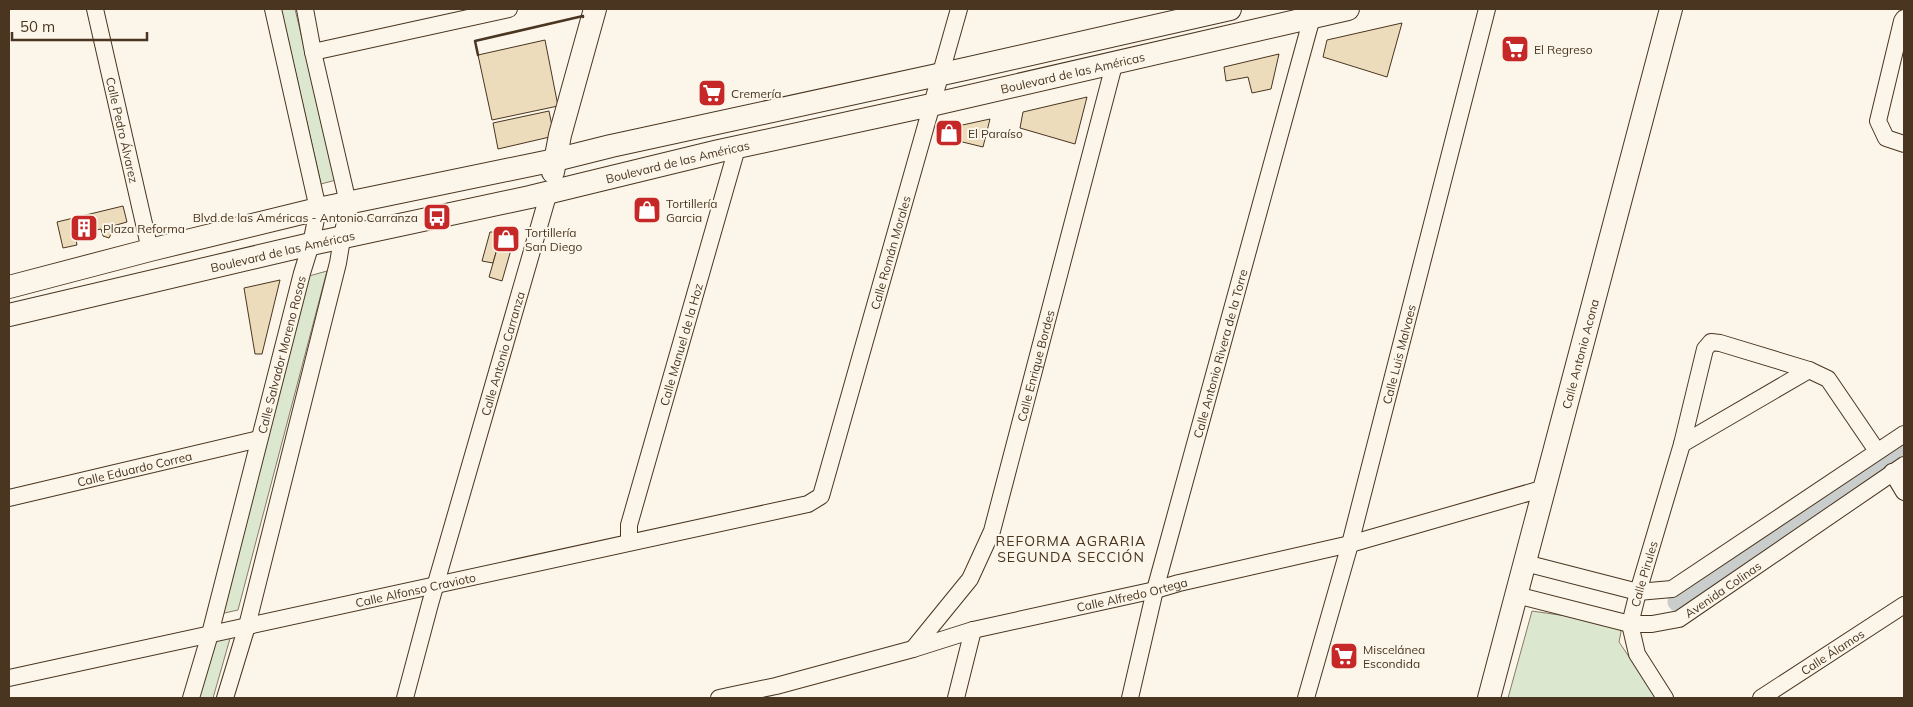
<svg xmlns="http://www.w3.org/2000/svg" width="1913" height="707" font-family="Mulish,sans-serif">
	<style>
		.green { fill: #dce7d0; stroke: #887966 }
		.lines { fill: none; stroke-linecap: round; stroke-linejoin: round }
		.canal { stroke: #c9cecd; stroke-width: 19 }
		.building { fill: #ecdcbc; stroke: #4a3520 }
		.street-casing { stroke: #4a3520; stroke-width: 18 }
		.secondary-casing { stroke: #4a3520; stroke-width: 24 }
		.street { stroke: #fbf6e9; stroke-width: 16 }
		.secondary { stroke: #fbf6e9; stroke-width: 22 }
		.wall { stroke: #4a3520; stroke-width: 2.5 }
		.labels { text-anchor: middle; dominant-baseline: central; stroke-width: 4; stroke-linejoin: round; paint-order: stroke }
		.poi-label { font-size: 12px; fill: #4a3520; stroke: #fbf6e9; text-anchor: start }
		.street-label { font-size: 12px; fill: #4a3520; stroke: #fbf6e9 }
		.neighbourhood-label { font-size: 14px; letter-spacing: 1px; fill: #4a3520; stroke: #fbf6e9 }
	</style>
	<rect width="100%" height="100%" fill="#fbf6e9"/>
	<g class="green">
		<path d="M 281,9 L 295,9 L 336,180 L 321,184 Z"/>
		<path d="M 327,271 L 238,610 L 220,614 L 309,276 Z"/>
		<path d="M 1532,611 L 1608,622 L 1620,626 L 1621,632 L 1619,642 L 1657,698 L 1508,698 Z"/>
		<path d="M 231,635 L 213,698 L 197,698 L 214,637 Z"/>
	</g>
	<g class="lines">
		<path class="canal" d="M 1677,602 L 1904,453"/>
	</g>
	<g class="building">
		<path d="M 1402,23 L 1387,77 L 1323,57 L 1327,40 Z"/>
		<path d="M 545,40 L 558,106 L 492,120 L 478,55 Z"/>
		<path d="M 1279,54 L 1271,89 L 1252,93 L 1248,77 L 1226,81 L 1224,67 Z"/>
		<path d="M 1087,97 L 1075,144 L 1020,128 L 1023,112 Z"/>
		<path d="M 549,111 L 554,136 L 498,149 L 493,123 Z"/>
		<path d="M 990,119 L 983,147 L 942,137 L 944,129 Z"/>
		<path d="M 123,206 L 127,222 L 109,227 L 111,234 L 109,238 L 103,236 L 101,229 L 75,235 L 77,245 L 63,248 L 57,222 Z"/>
		<path d="M 490,232 L 502,232 L 493,263 L 482,261 Z"/>
		<path d="M 502,232 L 515,236 L 502,281 L 489,277 Z"/>
		<path d="M 280,280 L 262,354 L 255,354 L 244,288 Z"/>
	</g>
	<g class="lines">
		<defs>
			<g id="street">
				<path id="s1" d="M 95,9 L 150,250"/>
				<path d="M 1904,18 L 1902,21 L 1878,121 L 1886,138 L 1904,144"/>
				<path d="M 313,52 L 509,9"/>
				<path d="M 1682,444 L 1809,370"/>
				<path d="M 1892,472 L 1904,492"/>
				<path id="s2" d="M 9,498 L 259,439"/>
				<path id="s3" d="M 629,541 L 629,525 L 737,148"/>
				<path d="M 1525,563 L 1638,592 L 1672,589 L 1904,434"/>
				<path id="s4" d="M 1516,595 L 1630,624 L 1652,624 L 1679,619 L 1904,465"/>
				<path id="s5" d="M 913,649 L 970,579 L 992,531 L 1115,61"/>
				<path id="s6" d="M 9,678 L 808,504 L 821,496 L 959,9"/>
				<path id="s7" d="M 191,698 L 210,634 L 302,273 L 311,244 L 318,209 L 273,9"/>
				<path d="M 225,698 L 247,626 L 338,263 L 348,203 L 313,52 L 305,9"/>
				<path id="s8" d="M 405,698 L 430,604 L 549,192"/>
				<path id="s9" d="M 719,698 L 776,686 L 913,649 L 973,630 L 1155,590 L 1179,583 L 1350,544 L 1545,488"/>
				<path d="M 956,698 L 973,630"/>
				<path id="s10" d="M 1130,698 L 1155,590 L 1314,10"/>
				<path id="s11" d="M 1306,698 L 1350,544 L 1487,9"/>
				<path id="s12" d="M 1665,698 L 1637,654 L 1630,624 L 1638,592 L 1682,444 L 1705,349 L 1711,342 L 1720,343 L 1809,370 L 1828,379 L 1877,451"/>
				<path id="s13" d="M 1761,698 L 1904,605"/>
			</g>
			<g id="secondary">
				<path d="M 553,172 L 560,135 L 595,9"/>
				<path d="M 9,287 L 150,250 L 318,209 L 555,160 L 611,146 L 965,69 L 1230,9"/>
				<path id="s14" d="M 9,315 L 311,244 L 530,197 L 719,151 L 931,105 L 1348,9"/>
				<path id="s15" d="M 1489,698 L 1671,9"/>
			</g>
		</defs>
		<use href="#street" class="street-casing"/>
		<use href="#secondary" class="secondary-casing"/>
		<use href="#street" class="street"/>
		<use href="#secondary" class="secondary"/>
		<path class="wall" d="M 478,55 L 475,41 L 583,16 L 583,17"/>
	</g>
	<defs>
		<symbol id="supermarket-square" viewBox="-11 -11 22 22"><rect x="-9" y="-9" width="18" height="18" rx="4" fill="#c62828" stroke="#fbf6e9"/><path d="M-6-5.5h2.5l.6 2H6L4.5 2H-2.5L-4.4-4H-6ZM-1.5 3.2a1.3 1.3 0 1 0 .1 0ZM3 3.2a1.3 1.3 0 1 0 .1 0Z" fill="#fff"/></symbol>
		<symbol id="shop-square" viewBox="-11 -11 22 22"><rect x="-9" y="-9" width="18" height="18" rx="4" fill="#c62828" stroke="#fbf6e9"/><path d="M-5-2.5h2.3a2.7 3.5 0 0 1 5.4 0H5L5.5 6h-11ZM-1.5-2.5h3a1.5 2.3 0 0 0-3 0Z" fill="#fff"/></symbol>
		<symbol id="bus-square" viewBox="-11 -11 22 22"><rect x="-9" y="-9" width="18" height="18" rx="4" fill="#c62828" stroke="#fbf6e9"/><path d="M-5-6H5V4H4V6H2V4H-2V6H-4V4H-5ZM-3.5-4V0h7V-4ZM-3.5 1.2v1.5H-2V1.2ZM2 1.2v1.5H3.5V1.2Z" fill="#fff"/></symbol>
		<symbol id="building-square" viewBox="-11 -11 22 22"><rect x="-9" y="-9" width="18" height="18" rx="4" fill="#c62828" stroke="#fbf6e9"/><path d="M-4-6H4V6H1V3H-1V6H-4ZM-2.5-4.3h1.7v1.8h-1.7ZM.8-4.3h1.7v1.8H.8ZM-2.5-1h1.7V.8h-1.7ZM.8-1h1.7V.8H.8Z" fill="#fff"/></symbol>
	</defs>
	<g fill-rule="evenodd">
		<use href="#supermarket-square" x="1499" y="33" width="32" height="32"/>
		<use href="#supermarket-square" x="696" y="77" width="32" height="32"/>
		<use href="#shop-square" x="933" y="117" width="32" height="32"/>
		<use href="#shop-square" x="631" y="194" width="32" height="32"/>
		<use href="#bus-square" x="421" y="201" width="32" height="32"/>
		<use href="#building-square" x="68" y="212" width="32" height="32"/>
		<use href="#shop-square" x="490" y="223" width="32" height="32"/>
		<use href="#supermarket-square" x="1328" y="640" width="32" height="32"/>
	</g>
	<g class="labels">
		<g class="poi-label">
			<text x="1534" y="49">El Regreso</text>
			<text x="731" y="93">Cremería</text>
			<text x="968" y="133">El Paraíso</text>
			<text x="666" y="203">Tortillería<tspan x="666" dy="14">Garcia</tspan></text>
			<text x="418" y="217" text-anchor="end">Blvd de las Américas - Antonio Carranza</text>
			<text x="103" y="228">Plaza Reforma</text>
			<text x="525" y="232">Tortillería<tspan x="525" dy="14">San Diego</tspan></text>
			<text x="1363" y="649">Miscelánea<tspan x="1363" dy="14">Escondida</tspan></text>
		</g>
		<g class="street-label">
			<text stroke="none"><textPath href="#s14" startOffset="1091">Boulevard de las Américas</textPath></text>
			<text stroke="none"><textPath href="#s1" startOffset="124">Calle Pedro Álvarez</textPath></text>
			<text stroke="none"><textPath href="#s14" startOffset="686">Boulevard de las Américas</textPath></text>
			<text stroke="none"><textPath href="#s14" startOffset="281">Boulevard de las Américas</textPath></text>
			<text stroke="none"><textPath href="#s6" startOffset="1086">Calle Román Morales</textPath></text>
			<text stroke="none"><textPath href="#s3" startOffset="204">Calle Manuel de la Hoz</textPath></text>
			<text stroke="none"><textPath href="#s10" startOffset="356">Calle Antonio Rivera de la Torre</textPath></text>
			<text stroke="none"><textPath href="#s15" startOffset="356">Calle Antonio Acona</textPath></text>
			<text stroke="none"><textPath href="#s8" startOffset="358">Calle Antonio Carranza</textPath></text>
			<text stroke="none"><textPath href="#s11" startOffset="356">Calle Luis Malvaes</textPath></text>
			<text stroke="none"><textPath href="#s7" startOffset="355">Calle Salvador Moreno Rosas</textPath></text>
			<text stroke="none"><textPath href="#s5" startOffset="314">Calle Enrique Bordes</textPath></text>
			<text stroke="none"><textPath href="#s2" startOffset="129">Calle Eduardo Correa</textPath></text>
			<text stroke="none"><textPath href="#s12" startOffset="135">Calle Pirules</textPath></text>
			<text stroke="none"><textPath href="#s6" startOffset="416">Calle Alfonso Cravioto</textPath></text>
			<text stroke="none"><textPath href="#s4" startOffset="220">Avenida Colinas</textPath></text>
			<text stroke="none"><textPath href="#s9" startOffset="426">Calle Alfredo Ortega</textPath></text>
			<text stroke="none"><textPath href="#s13" startOffset="85">Calle Álamos</textPath></text>
		</g>
		<g class="neighbourhood-label">
			<text x="1071" y="541">REFORMA AGRARIA<tspan x="1071" dy="16">SEGUNDA SECCIÓN</tspan></text>
		</g>
	</g>
	<rect width="1913" height="707" fill="none" stroke="#4a3520" stroke-width="20"/>
	<path d="M12 32v8h135v-8" fill="none" stroke="#4a3520" stroke-width="2.5"/>
	<text x="20" y="32" font-size="15" fill="#4a3520" stroke="#fbf6e9" stroke-width="4" paint-order="stroke">50 m</text>
</svg>
